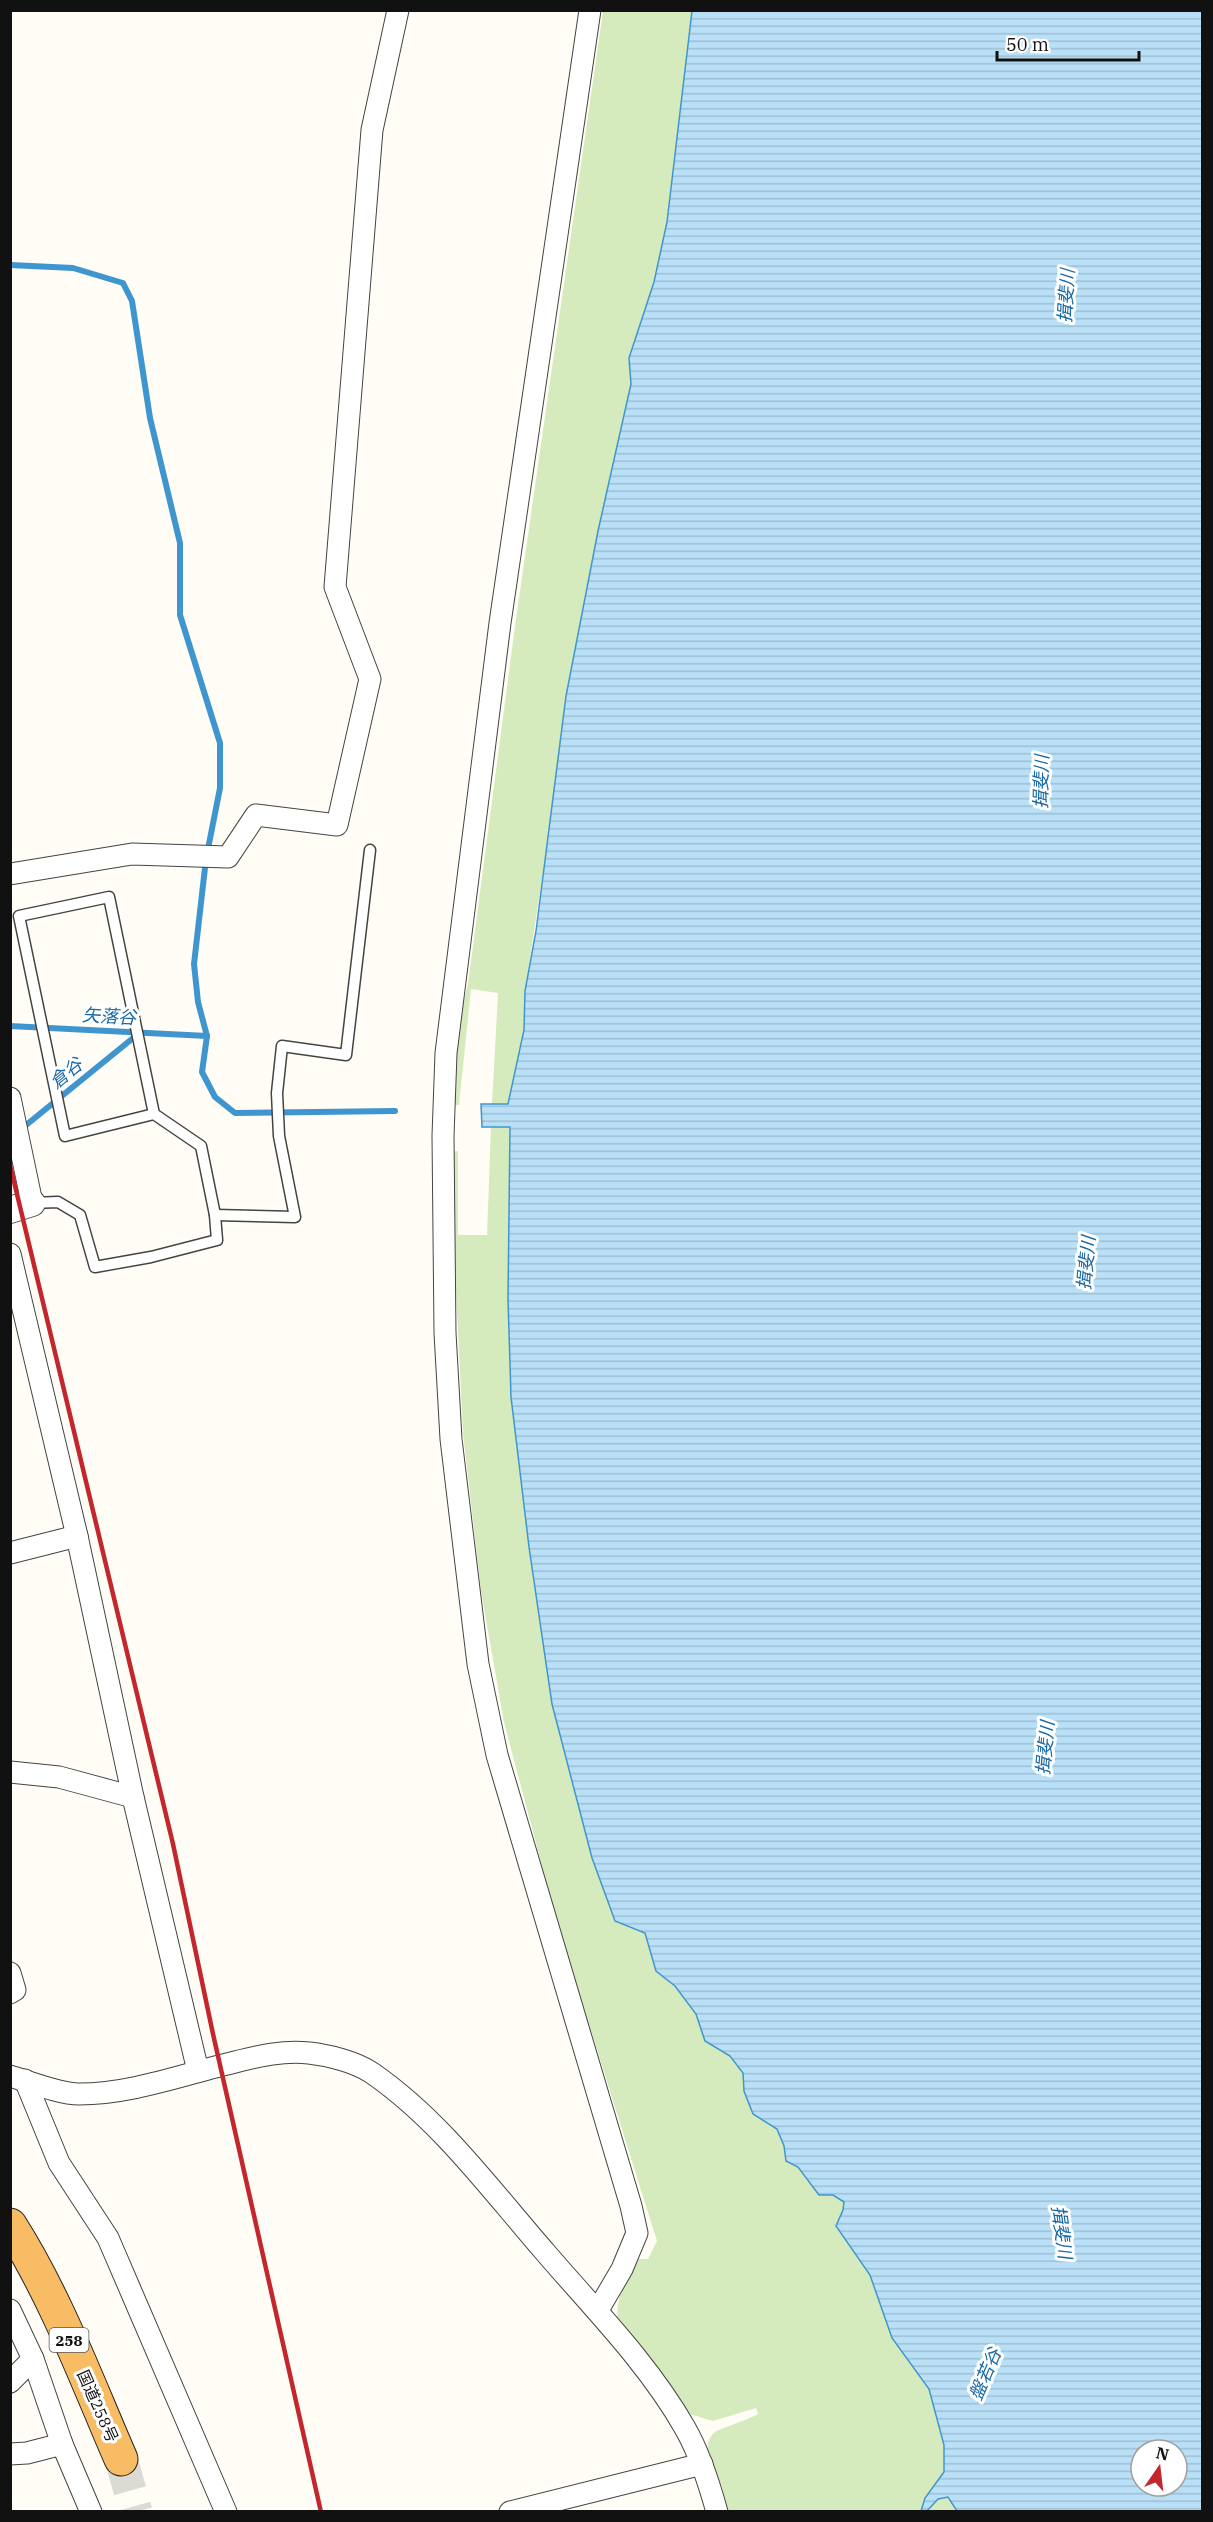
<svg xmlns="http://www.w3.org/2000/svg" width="1213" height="2522" font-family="'IBM Plex Serif','Noto Sans JP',serif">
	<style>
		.grass { fill: #d5ebbd }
		.water { fill: url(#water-rules); stroke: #3f96cf; stroke-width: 1.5; fill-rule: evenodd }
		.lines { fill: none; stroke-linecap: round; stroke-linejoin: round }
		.stream { stroke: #3f96cf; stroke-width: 6 }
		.trunk-tunnel { stroke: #dbdad3; stroke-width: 33; stroke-dasharray: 33 16; stroke-linecap: butt }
		.service-casing { stroke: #444; stroke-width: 13 }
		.minor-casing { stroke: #444; stroke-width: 23 }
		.tertiary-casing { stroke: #444; stroke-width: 28 }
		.trunk-casing { stroke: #222; stroke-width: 35 }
		.service { stroke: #fff; stroke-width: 10 }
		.minor { stroke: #fff; stroke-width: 21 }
		.tertiary { stroke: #fff; stroke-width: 26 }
		.trunk { stroke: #f7bc64; stroke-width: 33 }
		.rail { stroke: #c4262e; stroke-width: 4.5 }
		.labels { text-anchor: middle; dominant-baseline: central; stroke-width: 6; stroke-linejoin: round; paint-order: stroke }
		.shield { fill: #fff; stroke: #585858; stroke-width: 1.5 }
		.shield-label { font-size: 15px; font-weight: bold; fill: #111 }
		.street-label { font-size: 16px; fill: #111; stroke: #fff }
		.water-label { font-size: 18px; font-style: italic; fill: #1768a6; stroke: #fff }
	</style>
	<defs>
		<pattern id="water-rules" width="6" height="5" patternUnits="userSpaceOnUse" patternTransform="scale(1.5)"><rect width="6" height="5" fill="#b9e0f7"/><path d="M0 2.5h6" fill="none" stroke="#9ebfd3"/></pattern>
	</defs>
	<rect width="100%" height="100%" fill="#fffdf5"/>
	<g class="grass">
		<path d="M 603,11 L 692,11 L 667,221 L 654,282 L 629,358 L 631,384 L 584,599 L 525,991 L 524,1030 L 508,1104 L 492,1104 L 498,993 L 471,989 L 459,1105 L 451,1105 L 460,1017 L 468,984 L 515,626 Z"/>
		<path d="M 491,1126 L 510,1126 L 508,1299 L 511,1397 L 529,1547 L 552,1704 L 592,1859 L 615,1921 L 645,1933 L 656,1971 L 675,1986 L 696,2014 L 705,2041 L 730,2056 L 743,2073 L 744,2091 L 753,2114 L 777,2129 L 784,2146 L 786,2161 L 798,2167 L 819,2195 L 833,2195 L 844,2202 L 843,2210 L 854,2251 L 870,2275 L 892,2338 L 929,2389 L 944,2445 L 944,2472 L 925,2498 L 921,2511 L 728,2511 C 726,2502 724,2493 721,2484 C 716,2469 698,2446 715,2432 C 721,2428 748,2420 758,2414 L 756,2408 L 713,2421 L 686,2413 L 618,2322 C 614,2300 627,2279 636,2259 L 648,2259 L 657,2241 L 556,1919 L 504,1722 L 481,1591 L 463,1432 L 449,1152 L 458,1151 L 458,1235 L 487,1235 Z"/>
		<path d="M 948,2497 L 957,2511 L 927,2512 L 938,2499 Z"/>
	</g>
	<path class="water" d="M 692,11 L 1202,11 L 1202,2511 L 957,2511 L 948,2497 L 938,2499 L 927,2511 L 921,2511 L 925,2498 L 944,2472 L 944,2445 L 929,2389 L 892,2338 L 870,2275 L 836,2226 L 843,2210 L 844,2202 L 833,2195 L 819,2195 L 798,2167 L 786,2161 L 784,2146 L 777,2129 L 753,2114 L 744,2091 L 743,2073 L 730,2056 L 705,2041 L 696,2014 L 675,1986 L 656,1971 L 645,1933 L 615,1921 L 592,1858 L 552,1704 L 529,1547 L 511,1397 L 508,1299 L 510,1127 L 482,1127 L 481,1104 L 508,1104 L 524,1030 L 525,991 L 536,931 L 566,696 L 598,531 L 631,384 L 629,358 L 654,282 L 667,222 ZM 1141,2450 L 1177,2450 L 1177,2486 L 1141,2486 Z"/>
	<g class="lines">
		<g class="stream">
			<path d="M 10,265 L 73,268 L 123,283 L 132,301 L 150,418 L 180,543 L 180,615 L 220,743 L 220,788 L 206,859 L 194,964 L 198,1002 L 207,1036 L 202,1072 L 215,1097 L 235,1113 L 395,1111"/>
			<path d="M 10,1026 L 207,1036"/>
			<path d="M 20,1130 L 138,1034"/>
		</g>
		<path class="trunk-tunnel" d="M 121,2459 L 136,2512"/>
		<defs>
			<g id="service">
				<path d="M 32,1203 L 58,1202 L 80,1215 L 95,1267 L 151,1257 L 217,1240 L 215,1215 L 201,1146 L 154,1114 L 109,897 L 19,916 L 65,1136 L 154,1114"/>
				<path d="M 215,1215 L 295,1217 L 279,1136 L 277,1093 L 282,1046 L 346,1055 L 370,850"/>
			</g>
			<g id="minor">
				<path d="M 590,10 L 500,623 L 446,1053 L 443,1136 L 445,1333 L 451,1439 L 478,1664 L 497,1755 L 631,2206 L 637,2233 L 622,2269 L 598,2310"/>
				<path d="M 10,874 L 132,854 L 228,857 L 256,815 L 337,825 L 370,679 L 335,587 L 372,130 L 398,10"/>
				<path d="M 10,1098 L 32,1203"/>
				<path d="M 10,1254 L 77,1536 L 133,1797 L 198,2071"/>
				<path d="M 10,1553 L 77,1536"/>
				<path d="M 10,1772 L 59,1777 L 133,1797"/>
				<path d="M 10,1973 L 15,1990 L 10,1993"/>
				<path d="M 10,2076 C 30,2082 60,2094 79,2094 C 132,2094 184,2074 235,2062 C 259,2056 284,2050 309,2053 C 328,2055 356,2062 372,2073 C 440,2120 491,2190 545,2252 C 593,2308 648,2363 685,2428 C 700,2454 709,2483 717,2512"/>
				<path d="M 25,2080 L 59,2163 L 108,2238 L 226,2512"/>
				<path d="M 10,2310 L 33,2359 L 62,2444 L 91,2512"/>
				<path d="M 10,2382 L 33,2359"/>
				<path d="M 10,2454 L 27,2453 L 62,2444"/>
				<path d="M 510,2512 L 702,2464"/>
			</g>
			<path id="tertiary" d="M 10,1210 L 32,1203"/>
			<path id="trunk" d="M 10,2225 C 56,2297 87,2381 121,2459"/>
		</defs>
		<use href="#service" class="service-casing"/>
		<use href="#minor" class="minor-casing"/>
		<use href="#tertiary" class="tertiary-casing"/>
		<use href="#trunk" class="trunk-casing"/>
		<use href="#service" class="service"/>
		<use href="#minor" class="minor"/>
		<use href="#tertiary" class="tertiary"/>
		<use href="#trunk" class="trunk"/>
		<path class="rail" d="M 10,1165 L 173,1844 L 213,2034 L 321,2512"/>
	</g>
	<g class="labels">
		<rect class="shield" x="49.5" y="2328" width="39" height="24" rx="4.5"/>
		<g class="shield-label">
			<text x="69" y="2340">258</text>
		</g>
		<g class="street-label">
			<text transform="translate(98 2406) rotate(66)">国道258号</text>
		</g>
		<g class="water-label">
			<text transform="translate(1066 296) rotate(-87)">揖斐川</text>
			<text transform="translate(1041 782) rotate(-89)">揖斐川</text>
			<text transform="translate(109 1016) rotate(3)">矢落谷</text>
			<text transform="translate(66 1073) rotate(-39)">倉谷</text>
			<text transform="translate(1086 1263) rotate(-85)">揖斐川</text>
			<text transform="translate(1045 1748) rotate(-85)">揖斐川</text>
			<text transform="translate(1062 2232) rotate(82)">揖斐川</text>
			<text transform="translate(985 2374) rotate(-67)">盤若谷</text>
		</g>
	</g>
	<rect width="1213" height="2522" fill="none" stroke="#111111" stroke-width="24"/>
	<g transform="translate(1159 2468) rotate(14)"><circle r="28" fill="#ffffff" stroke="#a0a0a0" stroke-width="1.5"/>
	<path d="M0-4.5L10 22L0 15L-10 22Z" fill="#c4262e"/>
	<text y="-9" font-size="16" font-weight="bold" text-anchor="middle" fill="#111111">N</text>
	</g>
	<path d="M997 51v9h142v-9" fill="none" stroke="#111111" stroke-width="3"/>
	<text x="1006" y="51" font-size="18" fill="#111111" stroke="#ffffff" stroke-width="4.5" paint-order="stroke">50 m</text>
</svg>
